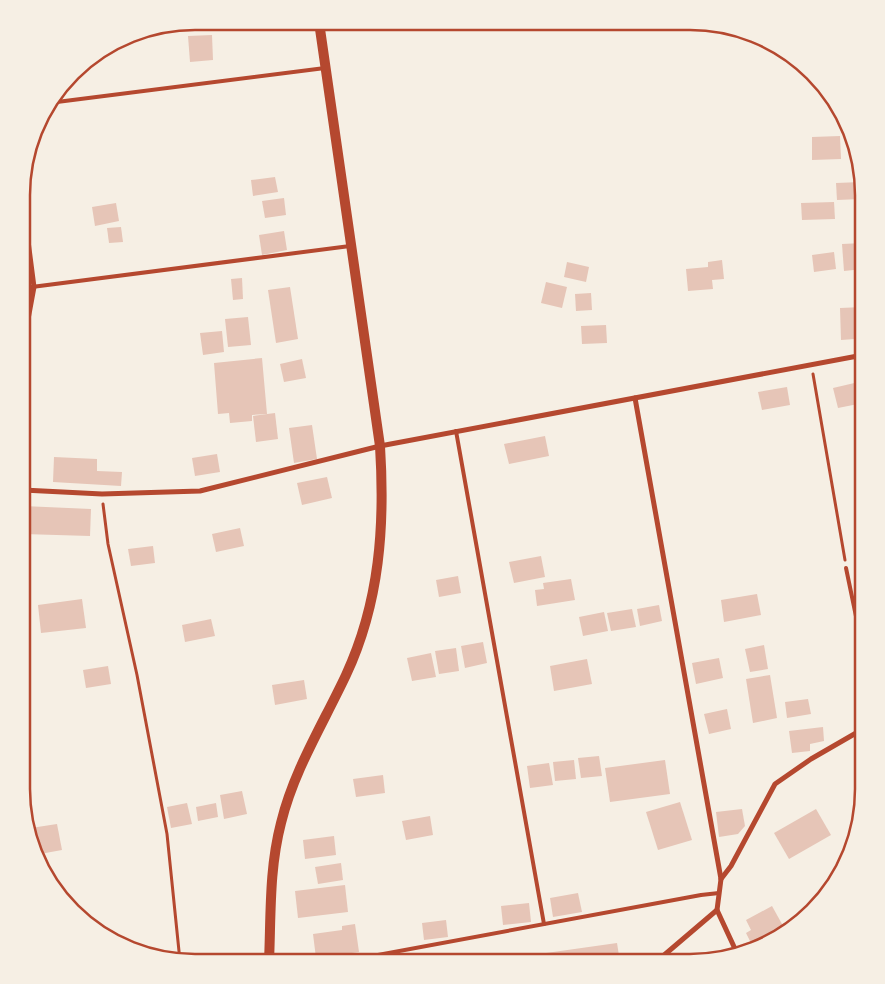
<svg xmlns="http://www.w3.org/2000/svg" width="885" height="984" font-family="Ubuntu,sans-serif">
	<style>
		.building { fill: #e6c5b7 }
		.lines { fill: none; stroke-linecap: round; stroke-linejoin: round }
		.path { stroke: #b5482f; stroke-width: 3 }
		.service { stroke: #b5482f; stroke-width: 4 }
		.minor { stroke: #b5482f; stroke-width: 5 }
		.secondary { stroke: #b5482f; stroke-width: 10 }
		.rim { fill: none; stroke: #b5482f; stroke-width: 2.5 }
	</style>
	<rect width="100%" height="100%" fill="#f6efe4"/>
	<g class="building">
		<path d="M 195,21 L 210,21 L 211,26 L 187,29 L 186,23 Z"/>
		<path d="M 212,35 L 213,60 L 190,62 L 188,36 Z"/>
		<path d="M 840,136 L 841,159 L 812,160 L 812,137 Z"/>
		<path d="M 275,177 L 278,192 L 253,196 L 251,180 Z"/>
		<path d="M 861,182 L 861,199 L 837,200 L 836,183 Z"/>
		<path d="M 284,198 L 286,215 L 265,218 L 262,201 Z"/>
		<path d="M 834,202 L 835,219 L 802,220 L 801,203 Z"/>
		<path d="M 116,203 L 119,221 L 95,226 L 92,207 Z"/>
		<path d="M 121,227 L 123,242 L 109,243 L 107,228 Z"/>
		<path d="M 284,231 L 287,250 L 262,255 L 259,235 Z"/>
		<path d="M 863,243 L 863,269 L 844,271 L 842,244 Z"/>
		<path d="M 834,252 L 836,269 L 814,272 L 812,255 Z"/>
		<path d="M 722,260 L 724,279 L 712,280 L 713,289 L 688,291 L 686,269 L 708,267 L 708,262 Z"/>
		<path d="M 567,262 L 589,267 L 586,282 L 564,277 Z"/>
		<path d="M 242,278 L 243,299 L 233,300 L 231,279 Z"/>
		<path d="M 546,282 L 567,287 L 562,308 L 541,303 Z"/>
		<path d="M 290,287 L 298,339 L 276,343 L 268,290 Z"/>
		<path d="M 591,293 L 592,310 L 576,311 L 575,294 Z"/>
		<path d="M 863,307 L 863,332 L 855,332 L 855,339 L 841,340 L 840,308 Z"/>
		<path d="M 248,317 L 251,345 L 228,347 L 225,319 Z"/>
		<path d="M 606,325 L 607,343 L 582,344 L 581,326 Z"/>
		<path d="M 222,331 L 224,352 L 203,355 L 200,333 Z"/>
		<path d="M 262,358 L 267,414 L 252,415 L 252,421 L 230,423 L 229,413 L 218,414 L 214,363 Z"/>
		<path d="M 302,359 L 306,378 L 284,382 L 280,364 Z"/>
		<path d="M 863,381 L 863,403 L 838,408 L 833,388 Z"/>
		<path d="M 787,387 L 790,405 L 762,410 L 758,392 Z"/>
		<path d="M 275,413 L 278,439 L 256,442 L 253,416 Z"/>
		<path d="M 312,425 L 317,459 L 294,463 L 289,428 Z"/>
		<path d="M 545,436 L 549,456 L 509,464 L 504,444 Z"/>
		<path d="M 217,454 L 220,472 L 195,476 L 192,458 Z"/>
		<path d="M 54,457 L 97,459 L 97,471 L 122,472 L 121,486 L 53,482 Z"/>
		<path d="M 327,477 L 332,498 L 302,505 L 297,483 Z"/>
		<path d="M 23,506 L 91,509 L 90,536 L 23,534 Z"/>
		<path d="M 240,528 L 244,546 L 216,552 L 212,534 Z"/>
		<path d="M 153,546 L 155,563 L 131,566 L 128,549 Z"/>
		<path d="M 541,556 L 545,577 L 514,583 L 509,562 Z"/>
		<path d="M 458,576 L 461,593 L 439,597 L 436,580 Z"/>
		<path d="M 571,579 L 575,600 L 537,606 L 535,590 L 544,589 L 543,583 Z"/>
		<path d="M 757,594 L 761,615 L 724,622 L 721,600 Z"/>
		<path d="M 82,599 L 86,628 L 41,633 L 38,605 Z"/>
		<path d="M 659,605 L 662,621 L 640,626 L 637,609 Z"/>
		<path d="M 632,609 L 636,627 L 611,631 L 607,613 Z"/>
		<path d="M 604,612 L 608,631 L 583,636 L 579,617 Z"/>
		<path d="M 211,619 L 215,636 L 185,642 L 182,625 Z"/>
		<path d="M 483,642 L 487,663 L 465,668 L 461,646 Z"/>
		<path d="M 764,645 L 768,669 L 750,672 L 745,649 Z"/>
		<path d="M 456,648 L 459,671 L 439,674 L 435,651 Z"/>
		<path d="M 431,653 L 436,677 L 412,681 L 407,658 Z"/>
		<path d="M 719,658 L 723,678 L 696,684 L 692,663 Z"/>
		<path d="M 587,659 L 592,684 L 554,691 L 550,666 Z"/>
		<path d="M 108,666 L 111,684 L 86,688 L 83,670 Z"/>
		<path d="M 770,675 L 777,718 L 753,723 L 746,679 Z"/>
		<path d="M 304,680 L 307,699 L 275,705 L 272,685 Z"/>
		<path d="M 808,699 L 811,714 L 787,718 L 785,702 Z"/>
		<path d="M 727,709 L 731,729 L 709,734 L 704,714 Z"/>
		<path d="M 823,727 L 824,741 L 810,744 L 810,751 L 792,753 L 789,731 Z"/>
		<path d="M 599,756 L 602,776 L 581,778 L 578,758 Z"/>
		<path d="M 574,760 L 576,779 L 555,781 L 553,762 Z"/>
		<path d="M 665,760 L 670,794 L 610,802 L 605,768 Z"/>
		<path d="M 549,763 L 553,785 L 530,788 L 527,766 Z"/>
		<path d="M 383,775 L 385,793 L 356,797 L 353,779 Z"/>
		<path d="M 242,791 L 247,814 L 224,819 L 220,795 Z"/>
		<path d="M 680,802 L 692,840 L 658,850 L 646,812 Z"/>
		<path d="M 187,803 L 192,824 L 171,828 L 167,807 Z"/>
		<path d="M 216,803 L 218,817 L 198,821 L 196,807 Z"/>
		<path d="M 742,809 L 745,826 L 738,834 L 719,837 L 716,812 Z"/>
		<path d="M 816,809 L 831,835 L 789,859 L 774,833 Z"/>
		<path d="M 430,816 L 433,835 L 406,840 L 402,821 Z"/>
		<path d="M 57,824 L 62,850 L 40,854 L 31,828 Z"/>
		<path d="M 334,836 L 336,855 L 305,859 L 303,840 Z"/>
		<path d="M 341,863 L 343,880 L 318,884 L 315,867 Z"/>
		<path d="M 345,885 L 348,912 L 298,918 L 295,891 Z"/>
		<path d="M 578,893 L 582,912 L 553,917 L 550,898 Z"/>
		<path d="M 529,903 L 531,922 L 503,925 L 501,906 Z"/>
		<path d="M 772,906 L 787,933 L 752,945 L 746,933 L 751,930 L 746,920 Z"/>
		<path d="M 446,920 L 448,937 L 424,940 L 422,923 Z"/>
		<path d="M 355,924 L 359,952 L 316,958 L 313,934 L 342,930 L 342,926 Z"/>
		<path d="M 124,936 L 126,945 L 107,939 Z"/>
		<path d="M 617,943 L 620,962 L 540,962 L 539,954 Z"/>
	</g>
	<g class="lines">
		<g class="path">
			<path d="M 813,374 L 845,560"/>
			<path d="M 103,504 L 108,544 L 137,675 L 167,834 L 180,961"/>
		</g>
		<g class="service">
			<path d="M 49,103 L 325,68"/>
			<path d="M 24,288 L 350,246"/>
			<path d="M 456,431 L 544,924"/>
			<path d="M 846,568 L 863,650"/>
			<path d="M 340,962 L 701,895 L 719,893"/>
		</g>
		<g class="minor">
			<path d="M 24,341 L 34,287 L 24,210"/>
			<path d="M 635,398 L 721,879 L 717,910 L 656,962"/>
			<path d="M 23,490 L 102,494 L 200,491 L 380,446 L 863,355"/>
			<path d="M 721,879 L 731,866 L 775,784 L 811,759 L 863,729"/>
			<path d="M 717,910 L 736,951"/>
		</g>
		<path class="secondary" d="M 269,962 C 271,916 269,869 281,823 C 294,770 323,724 346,675 C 380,602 385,525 380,446 L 319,22"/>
	</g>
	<path d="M0 0H885V984H0ZM195 30H690A165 165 0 0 1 855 195V789A165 165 0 0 1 690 954H195A165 165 0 0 1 30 789V195A165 165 0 0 1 195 30Z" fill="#f6efe4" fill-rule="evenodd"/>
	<path class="rim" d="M195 30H690A165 165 0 0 1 855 195V789A165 165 0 0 1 690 954H195A165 165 0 0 1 30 789V195A165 165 0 0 1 195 30Z"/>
</svg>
